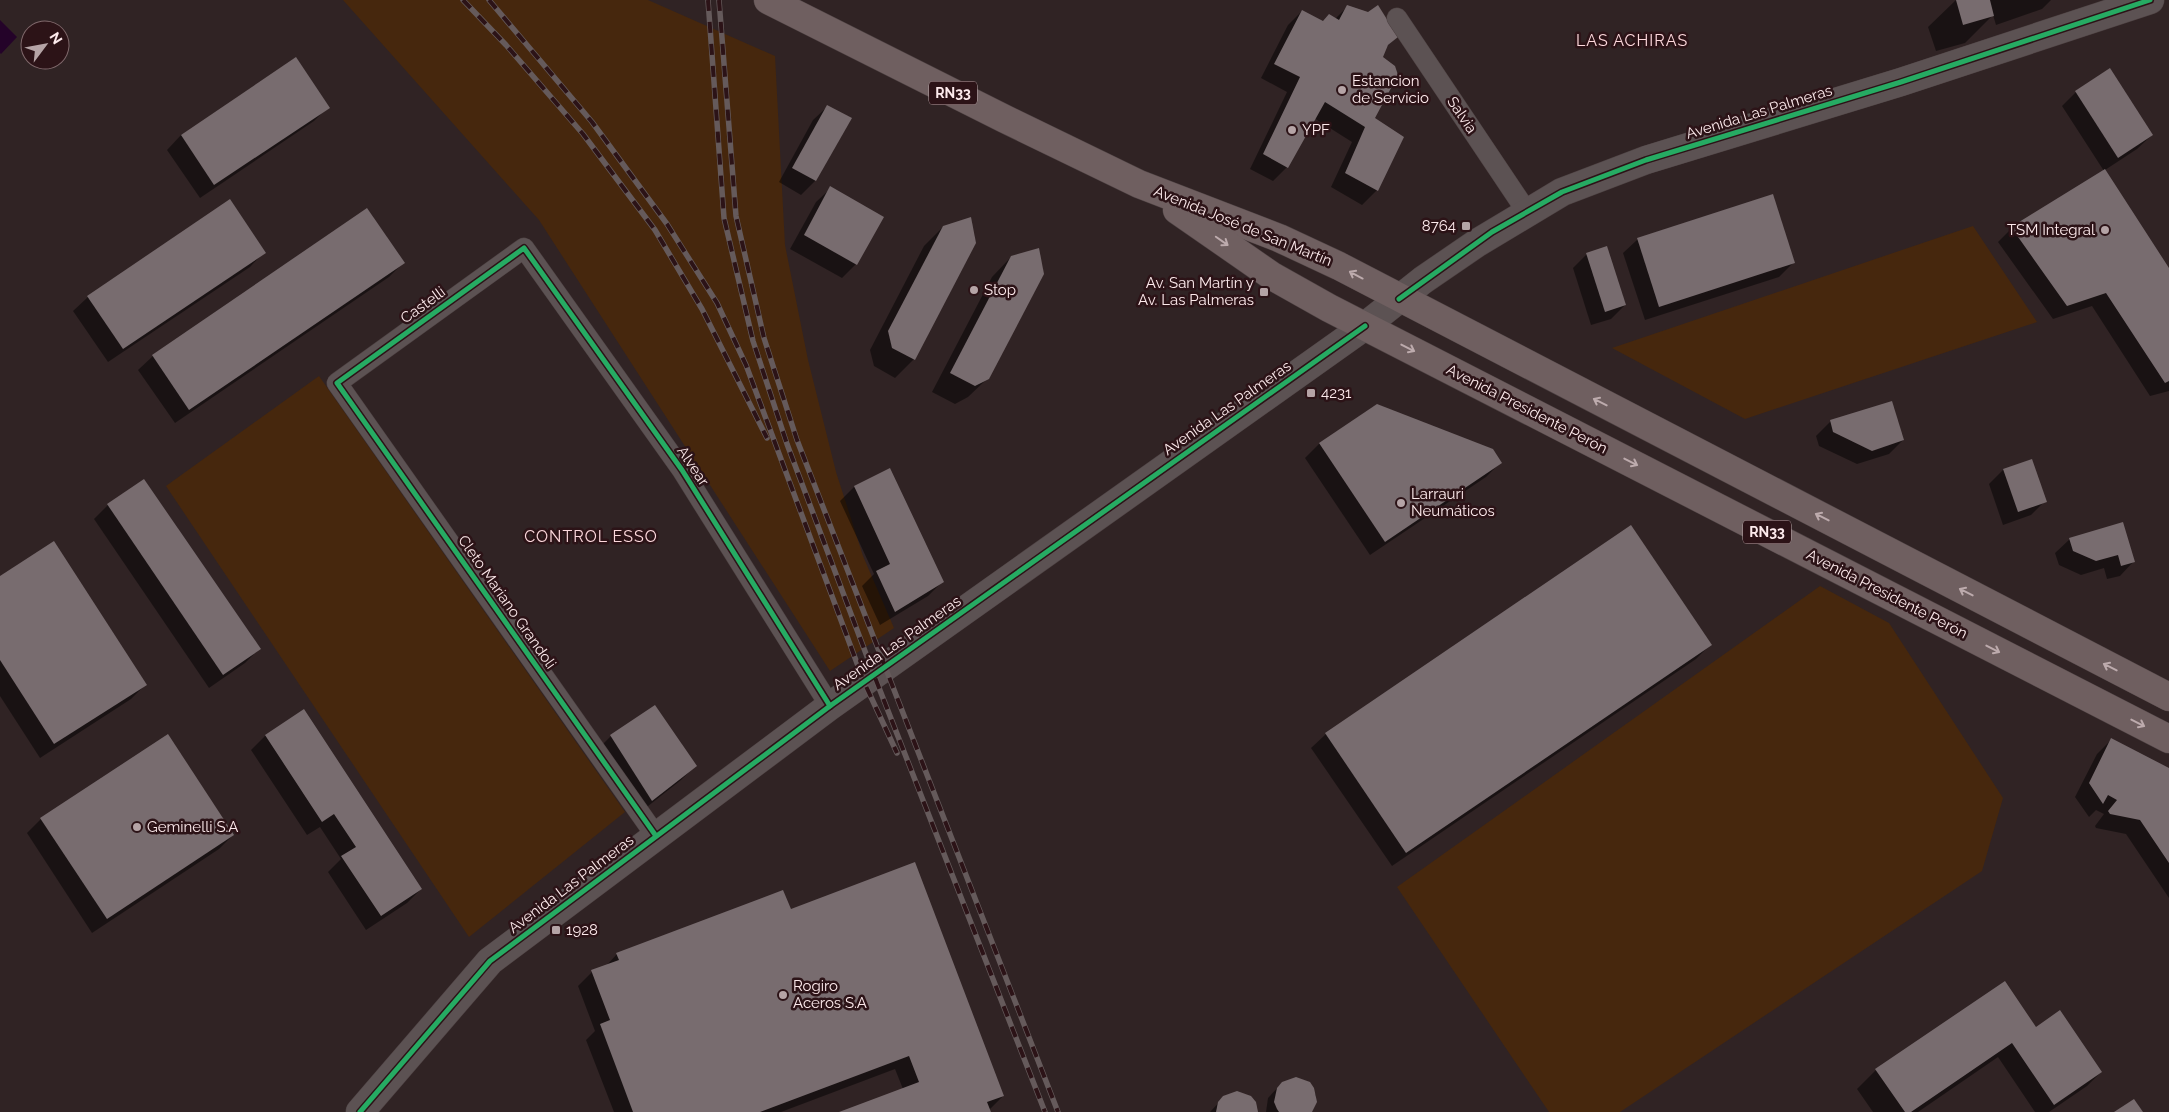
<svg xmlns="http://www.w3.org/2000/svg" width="2169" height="1112" font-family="Raleway,sans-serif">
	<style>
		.green { fill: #46270d }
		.water { fill: #240329 }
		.shadow { fill: #0007 }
		.building { fill: #786c6f }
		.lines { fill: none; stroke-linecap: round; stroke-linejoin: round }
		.minor-casing { stroke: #4d4142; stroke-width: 21 }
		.secondary-casing { stroke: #4d4142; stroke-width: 29 }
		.primary-casing { stroke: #4d4142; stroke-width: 29 }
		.minor { stroke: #5c5253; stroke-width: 20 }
		.secondary { stroke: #5c5253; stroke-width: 28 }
		.primary { stroke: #6f5f60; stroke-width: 28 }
		.rail-casing { stroke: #655a5b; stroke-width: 5.5 }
		.rail { stroke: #2c1317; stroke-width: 4; stroke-dasharray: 11; stroke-linecap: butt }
		.cycleway-casing { stroke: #2c1317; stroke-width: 8 }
		.cycleway { stroke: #26ab63; stroke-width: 5 }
		.oneway { stroke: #bdabad }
		.poi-dot { fill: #b5a4a6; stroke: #2c1317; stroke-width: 2 }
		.labels { text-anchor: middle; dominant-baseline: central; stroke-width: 5; stroke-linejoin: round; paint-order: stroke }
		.shield { fill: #2c1317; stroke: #beaaac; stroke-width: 1 }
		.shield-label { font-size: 14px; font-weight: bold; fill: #fdeaec }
		.poi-label { font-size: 15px; fill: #fdeaec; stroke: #2c1317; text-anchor: start }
		.street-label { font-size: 15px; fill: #fdeaec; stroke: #2c1317 }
		.neighbourhood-label { font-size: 16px; letter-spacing: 1px; fill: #fdd9dd; stroke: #2c1317 }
	</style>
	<rect width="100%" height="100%" fill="#302324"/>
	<g class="green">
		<path d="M 343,0 L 648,0 L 775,56 L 785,245 L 808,360 L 836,472 L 863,556 L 894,628 L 830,671 L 539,220 Z"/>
		<path d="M 1973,226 L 2037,322 L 1745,419 L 1612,348 Z"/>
		<path d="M 319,376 L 625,812 L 469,937 L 166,486 Z"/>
		<path d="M 1820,586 L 1889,623 L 2003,798 L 1982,871 L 1620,1112 L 1549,1112 L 1397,887 Z"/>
	</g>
	<path class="water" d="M 0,20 L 17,37 L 1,54 L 0,53 Z"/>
	<g class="shadow">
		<path d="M 1956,0 L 2051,0 L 2042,9 L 1996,25 L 1993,15 L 1965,43 L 1936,51 L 1928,27 Z"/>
		<path d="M 1347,7 L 1397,37 L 1385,48 L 1382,58 L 1373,119 L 1403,138 L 1377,190 L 1362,205 L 1331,187 L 1352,142 L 1314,118 L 1287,167 L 1273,181 L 1250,169 L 1287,92 L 1261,78 L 1288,25 L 1302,11 L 1322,22 L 1335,19 Z"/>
		<path d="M 2076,92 L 2152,135 L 2137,149 L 2105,170 L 2169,270 L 2169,391 L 2150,396 L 2092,306 L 2053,319 L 1998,242 L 2012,228 L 2104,171 L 2062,106 Z"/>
		<path d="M 828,106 L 815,181 L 801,195 L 779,182 L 813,120 Z"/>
		<path d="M 328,107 L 314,121 L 200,198 L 167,150 L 181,135 Z"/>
		<path d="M 831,188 L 856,264 L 842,278 L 790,249 L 816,202 Z"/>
		<path d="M 230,201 L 264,252 L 250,267 L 108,362 L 73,311 L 88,297 Z"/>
		<path d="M 367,210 L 403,263 L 389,277 L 175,423 L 138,370 L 153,356 Z"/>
		<path d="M 943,227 L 914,359 L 895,378 L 874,366 L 870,350 L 924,246 Z"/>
		<path d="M 1638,239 L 1793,263 L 1779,277 L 1645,320 L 1623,253 Z"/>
		<path d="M 1587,254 L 1625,305 L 1611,319 L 1591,325 L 1573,268 Z"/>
		<path d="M 1011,257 L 988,378 L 968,397 L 955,404 L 932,392 L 992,277 Z"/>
		<path d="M 1892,403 L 1903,440 L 1889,454 L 1857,464 L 1819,446 L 1816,436 L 1830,422 Z"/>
		<path d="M 1377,405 L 1500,463 L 1486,477 L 1370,555 L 1305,458 L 1319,444 Z"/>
		<path d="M 2031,460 L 2045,501 L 2031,515 L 2003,525 L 1989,484 L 2003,470 Z"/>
		<path d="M 143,481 L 259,649 L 245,663 L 209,688 L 94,519 L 108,505 Z"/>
		<path d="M 854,487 L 942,582 L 928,596 L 880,625 L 862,586 L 874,574 L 840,501 Z"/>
		<path d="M 2122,523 L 2134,561 L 2120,576 L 2107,579 L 2104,568 L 2081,575 L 2059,565 L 2055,553 L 2070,539 Z"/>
		<path d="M 0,577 L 145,685 L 131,699 L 40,758 L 0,696 Z"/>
		<path d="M 1710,645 L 1696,659 L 1392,866 L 1311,748 L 1326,734 Z"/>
		<path d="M 304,711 L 421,889 L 407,903 L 366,930 L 328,872 L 341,859 L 320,827 L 307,835 L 251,750 L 265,736 Z"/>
		<path d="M 611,736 L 695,766 L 681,780 L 638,814 L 597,750 Z"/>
		<path d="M 2112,739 L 2169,770 L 2169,898 L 2126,834 L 2096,828 L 2095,826 L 2104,814 L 2096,810 L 2089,817 L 2075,797 L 2097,754 Z"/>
		<path d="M 41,819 L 233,835 L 219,849 L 92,933 L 27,833 Z"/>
		<path d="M 790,911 L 1003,1096 L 989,1110 L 990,1112 L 842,1112 L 903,1089 L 895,1069 L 781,1112 L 614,1112 L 586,1040 L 595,1031 L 578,986 L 592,972 L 605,967 L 617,954 Z"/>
		<path d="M 2035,1028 L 2101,1072 L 2087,1086 L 2049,1112 L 2035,1112 L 1998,1057 L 1918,1112 L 1873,1112 L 1857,1089 L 1876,1070 Z"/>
		<path d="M 1282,1083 L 1309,1083 L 1316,1095 L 1313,1109 L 1311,1112 L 1266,1112 L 1268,1098 Z"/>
		<path d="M 1224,1097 L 1256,1112 L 1210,1112 Z"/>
	</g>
	<g class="building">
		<path d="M 1956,0 L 1990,0 L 1994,16 L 1963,25 Z"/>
		<path d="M 1347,5 L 1368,12 L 1378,5 L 1398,37 L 1388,45 L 1383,57 L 1395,66 L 1398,75 L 1375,118 L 1404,137 L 1378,191 L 1345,173 L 1365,127 L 1325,102 L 1288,168 L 1263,154 L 1300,77 L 1274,64 L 1302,10 L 1323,21 L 1329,14 L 1339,20 Z"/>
		<path d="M 296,57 L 330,108 L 214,185 L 181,135 Z"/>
		<path d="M 2110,68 L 2153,135 L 2118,158 L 2075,91 Z"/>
		<path d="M 827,105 L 852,118 L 816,181 L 792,168 Z"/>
		<path d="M 2105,169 L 2169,268 L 2169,381 L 2165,383 L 2106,293 L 2067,306 L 2011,227 Z"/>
		<path d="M 830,186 L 884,217 L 857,265 L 804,235 Z"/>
		<path d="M 1773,194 L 1795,263 L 1659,307 L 1637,238 Z"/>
		<path d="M 230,199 L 266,253 L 123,349 L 87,296 Z"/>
		<path d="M 367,208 L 405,263 L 189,410 L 152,355 Z"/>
		<path d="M 971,217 L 976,243 L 915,360 L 892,348 L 888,331 L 943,226 Z"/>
		<path d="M 1607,246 L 1626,305 L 1605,312 L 1586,253 Z"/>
		<path d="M 1039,248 L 1044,274 L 989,379 L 975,386 L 950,373 L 1011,256 Z"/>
		<path d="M 1892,401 L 1904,440 L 1872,451 L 1833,432 L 1830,420 Z"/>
		<path d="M 1377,404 L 1493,449 L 1502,463 L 1385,542 L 1319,443 Z"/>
		<path d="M 2032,459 L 2047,502 L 2018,512 L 2003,469 Z"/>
		<path d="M 890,468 L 944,582 L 895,612 L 876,571 L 890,564 L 854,486 Z"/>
		<path d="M 144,479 L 261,649 L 223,675 L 107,504 Z"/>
		<path d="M 2123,522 L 2135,562 L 2121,566 L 2118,555 L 2096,561 L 2073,551 L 2069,538 Z"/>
		<path d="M 1631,525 L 1712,645 L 1406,853 L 1325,733 Z"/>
		<path d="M 54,541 L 147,685 L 54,744 L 0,660 L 0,576 Z"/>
		<path d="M 655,705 L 697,766 L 652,801 L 610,735 Z"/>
		<path d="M 304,709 L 422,889 L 381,916 L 341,856 L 356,847 L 334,814 L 322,822 L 265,735 Z"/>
		<path d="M 168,734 L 234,835 L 107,919 L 40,818 Z"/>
		<path d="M 2111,738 L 2169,768 L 2169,863 L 2140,820 L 2110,814 L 2108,811 L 2117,800 L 2108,795 L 2103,804 L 2089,783 Z"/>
		<path d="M 915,862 L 1004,1096 L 987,1102 L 991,1112 L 839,1112 L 919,1082 L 909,1056 L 760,1112 L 633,1112 L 600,1024 L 610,1020 L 591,970 L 619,960 L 616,953 L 783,890 L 791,909 Z"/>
		<path d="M 2005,981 L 2036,1027 L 2060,1010 L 2102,1072 L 2054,1105 L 2012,1043 L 1911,1112 L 1905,1112 L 1875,1069 Z"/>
		<path d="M 1296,1077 L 1310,1082 L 1314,1088 L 1317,1102 L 1312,1112 L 1279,1112 L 1277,1109 L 1274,1102 L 1277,1088 L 1282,1082 Z"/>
		<path d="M 1237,1091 L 1251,1096 L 1256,1102 L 1258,1112 L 1216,1112 L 1218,1102 L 1223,1096 Z"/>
		<path d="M 2134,1099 L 2143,1112 L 2114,1112 Z"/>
	</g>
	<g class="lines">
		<defs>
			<g id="minor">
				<path d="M 1397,18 L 1527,212"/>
				<path d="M 656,836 L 337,383 L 524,248 L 682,470 L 830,706"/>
			</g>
			<path id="secondary" d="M 360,1112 L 490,961 L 830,706 L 1365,326 L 1423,280 L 1477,243 L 1562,192 L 1646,160 L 1901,82 L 2150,0"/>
			<g id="primary">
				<path d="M 768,0 L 1005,119 L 1139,184 L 1279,238 L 1339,266 L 2169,697"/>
				<path d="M 1177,210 L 1272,276 L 1329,308 L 2169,739"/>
			</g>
		</defs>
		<use href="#minor" class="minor-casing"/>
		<use href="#secondary" class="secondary-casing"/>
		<use href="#primary" class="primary-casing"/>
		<use href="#minor" class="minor"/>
		<use href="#secondary" class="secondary"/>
		<use href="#primary" class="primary"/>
		<defs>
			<g id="rail">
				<path d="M 463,0 L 506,45 L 583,134 L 655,230 L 702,309 L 767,438"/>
				<path d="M 489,0 L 592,122 L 667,224 L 717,303 L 746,365 L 864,682 L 897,753"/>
				<path d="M 708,0 L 724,218 L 753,341 L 787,444 L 874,675 L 1045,1112"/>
				<path d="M 719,0 L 736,216 L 764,338 L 797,440 L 1058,1112"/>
			</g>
		</defs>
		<use href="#rail" class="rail-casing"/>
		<use href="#rail" class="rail"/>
		<defs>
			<g id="cycleway">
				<path d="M 1399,299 L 1492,232 L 1562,192 L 1646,160 L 1901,82 L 2150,0"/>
				<path d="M 656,836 L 337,383 L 524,248 L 682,470 L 830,706"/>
				<path d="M 360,1112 L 490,961 L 830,706 L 1365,326"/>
			</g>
		</defs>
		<use href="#cycleway" class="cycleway-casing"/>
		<use href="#cycleway" class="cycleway"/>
	</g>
	<defs><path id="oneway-shaft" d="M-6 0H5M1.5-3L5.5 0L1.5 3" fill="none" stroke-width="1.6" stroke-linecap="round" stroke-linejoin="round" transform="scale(1.25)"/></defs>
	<g class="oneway">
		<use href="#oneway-shaft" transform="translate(1222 241) rotate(35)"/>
		<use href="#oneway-shaft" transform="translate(1356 275) rotate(-152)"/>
		<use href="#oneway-shaft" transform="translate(1408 348) rotate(27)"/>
		<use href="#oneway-shaft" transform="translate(1600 402) rotate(-153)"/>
		<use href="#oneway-shaft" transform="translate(1631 462) rotate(27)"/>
		<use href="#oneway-shaft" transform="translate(1822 517) rotate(-153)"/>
		<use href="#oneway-shaft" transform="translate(1966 592) rotate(-153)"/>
		<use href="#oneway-shaft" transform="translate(1993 649) rotate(27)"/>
		<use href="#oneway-shaft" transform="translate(2110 667) rotate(-153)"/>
		<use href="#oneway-shaft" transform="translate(2138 723) rotate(27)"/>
	</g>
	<g class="poi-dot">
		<circle cx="1342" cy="90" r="5"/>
		<circle cx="1292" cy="130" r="5"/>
		<rect x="1461" y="221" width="10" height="10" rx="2.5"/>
		<circle cx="2105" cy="230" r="5"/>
		<circle cx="974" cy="290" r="5"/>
		<rect x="1259" y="287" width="10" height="10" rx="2.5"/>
		<rect x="1306" y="388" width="10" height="10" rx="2.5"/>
		<circle cx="1401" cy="503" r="5"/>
		<circle cx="137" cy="827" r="5"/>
		<rect x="551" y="925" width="10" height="10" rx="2.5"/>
		<circle cx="783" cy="995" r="5"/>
	</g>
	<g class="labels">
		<g class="shield">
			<rect x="929" y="81.5" width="48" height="23" rx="4"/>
			<rect x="1743" y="520.5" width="48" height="23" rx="4"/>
		</g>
		<g class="shield-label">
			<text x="953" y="93">RN33</text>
			<text x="1767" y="532">RN33</text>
		</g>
		<g class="poi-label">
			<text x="1352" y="81">Estancion<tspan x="1352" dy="17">de Servicio</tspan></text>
			<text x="1302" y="130">YPF</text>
			<text x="1456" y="226" text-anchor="end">8764</text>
			<text x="2095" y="230" text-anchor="end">TSM Integral</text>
			<text x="1254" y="283" text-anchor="end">Av. San Martín y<tspan x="1254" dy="17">Av. Las Palmeras</tspan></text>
			<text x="984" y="290">Stop</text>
			<text x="1321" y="393">4231</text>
			<text x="1411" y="494">Larrauri<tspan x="1411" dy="17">Neumáticos</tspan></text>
			<text x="147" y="827">Geminelli S.A</text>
			<text x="566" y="930">1928</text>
			<text x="793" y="986">Rogiro<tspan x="793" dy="17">Aceros S.A</tspan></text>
		</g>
		<g class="street-label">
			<text transform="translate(1759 112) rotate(-17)">Avenida Las Palmeras</text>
			<text transform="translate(1462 115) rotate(56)">Salvia</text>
			<text transform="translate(1243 226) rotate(22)">Avenida José de San Martín</text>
			<text transform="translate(423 305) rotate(-36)">Castelli</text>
			<text transform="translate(1227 408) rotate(-35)">Avenida Las Palmeras</text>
			<text transform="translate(1527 409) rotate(27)">Avenida Presidente Perón</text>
			<text transform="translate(693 466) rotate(56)">Alvear</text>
			<text transform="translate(1887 594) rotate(27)">Avenida Presidente Perón</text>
			<text transform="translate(507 602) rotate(55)">Cleto Mariano Grandoli</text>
			<text transform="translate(897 643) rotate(-35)">Avenida Las Palmeras</text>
			<text transform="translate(571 884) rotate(-37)">Avenida Las Palmeras</text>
		</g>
		<g class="neighbourhood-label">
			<text x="1632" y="40">LAS ACHIRAS</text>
			<text x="591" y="536">CONTROL ESSO</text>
		</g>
	</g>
	<g transform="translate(45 45) rotate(58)"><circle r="24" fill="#2c1317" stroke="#80696c"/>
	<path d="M0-4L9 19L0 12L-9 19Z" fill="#b5a4a6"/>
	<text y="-8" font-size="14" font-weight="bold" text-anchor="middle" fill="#fdeaec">N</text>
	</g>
</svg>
